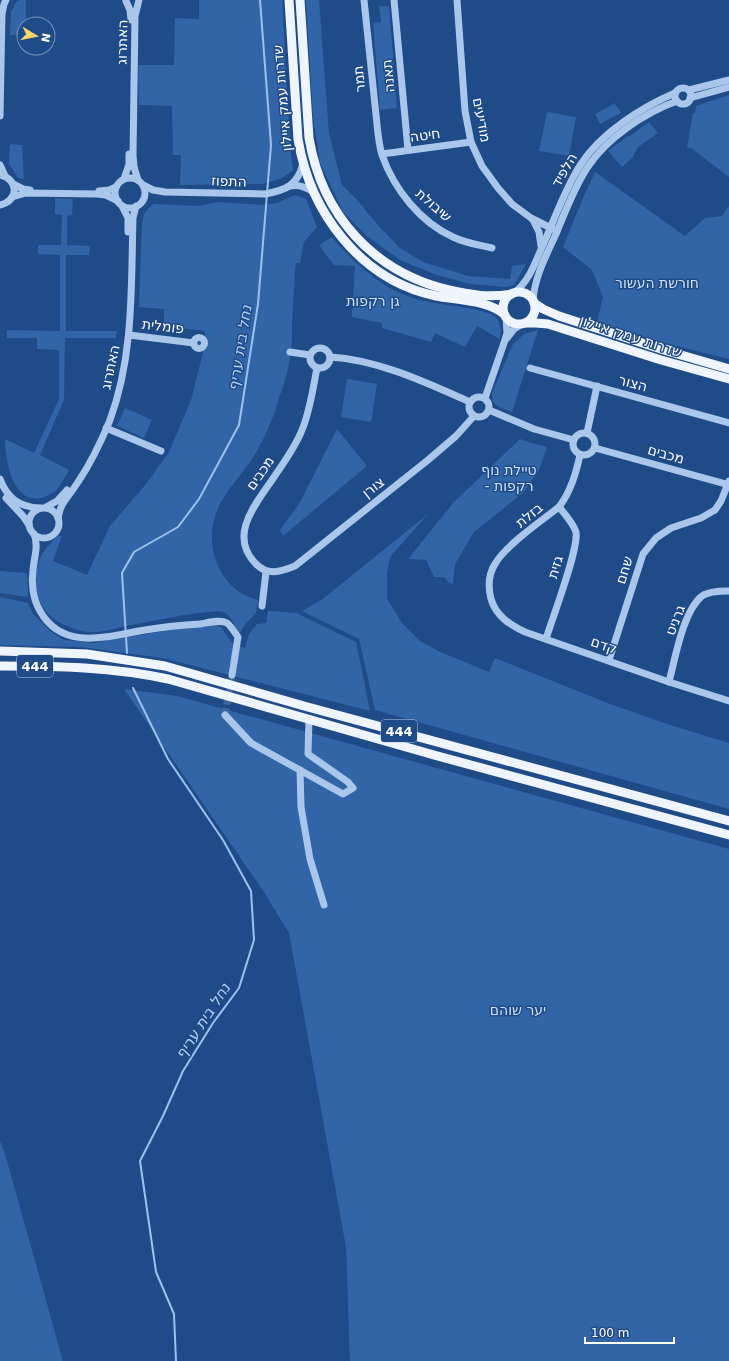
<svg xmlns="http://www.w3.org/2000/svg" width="729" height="1361" font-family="'DejaVu Sans','Noto Sans Hebrew',sans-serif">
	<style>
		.green { fill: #3265a7 }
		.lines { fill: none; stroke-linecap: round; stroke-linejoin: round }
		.stream { stroke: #9dc1ed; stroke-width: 2 }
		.minor-tunnel { stroke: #41669b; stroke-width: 7; stroke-dasharray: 7 3.5; stroke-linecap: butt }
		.minor { stroke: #aac6eb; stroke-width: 7 }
		.major { stroke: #eff5fe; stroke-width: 9 }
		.labels { text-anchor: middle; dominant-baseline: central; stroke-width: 3; stroke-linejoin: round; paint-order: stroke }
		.shield { fill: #1f4b89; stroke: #bcc9dc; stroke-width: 1 }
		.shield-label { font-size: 13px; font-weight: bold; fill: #fff }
		.street-label { font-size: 14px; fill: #fff; stroke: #1f4b89 }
		.park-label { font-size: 14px; fill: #cfe1f8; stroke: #1f4b89 }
		.water-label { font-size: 15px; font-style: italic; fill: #b6d0f2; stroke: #1f4b89 }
	</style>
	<rect width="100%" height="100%" fill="#1f4b89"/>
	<g class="green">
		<path d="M 21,0 L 26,0 L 26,24 L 24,24 L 24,35 L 10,35 L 11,12 L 17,1 Z"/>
		<path d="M 199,0 L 282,0 L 290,144 L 293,170 L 282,178 L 263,184 L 180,185 L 181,155 L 173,155 L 172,106 L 139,105 L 138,65 L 174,65 L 175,18 L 199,19 Z"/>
		<path d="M 306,0 L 319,0 L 329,134 L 342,185 L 359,202 L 376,223 L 400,248 L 423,262 L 468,276 L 510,279 L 512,266 L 526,264 L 514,285 L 506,287 L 470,284 L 434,274 L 400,260 L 367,236 L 343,212 L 320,163 L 313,117 Z"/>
		<path d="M 379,6 L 389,6 L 397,108 L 380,110 L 373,23 L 381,22 Z"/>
		<path d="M 729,95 L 729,177 L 691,148 L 687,148 L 693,113 L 695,113 L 696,106 Z"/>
		<path d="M 615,103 L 621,113 L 600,124 L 595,114 Z"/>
		<path d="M 547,112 L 576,117 L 569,156 L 539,151 Z"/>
		<path d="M 649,122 L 658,133 L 638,147 L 632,158 L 622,167 L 608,151 L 628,136 L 630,136 Z"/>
		<path d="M 10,144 L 22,145 L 24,179 L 18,178 L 9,164 Z"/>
		<path d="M 595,172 L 685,236 L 705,218 L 722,216 L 729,206 L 729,359 L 664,343 L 597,322 L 603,297 L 592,270 L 563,247 L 583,198 Z"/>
		<path d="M 295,195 L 306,199 L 317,227 L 304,242 L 300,263 L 296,263 C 294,284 293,305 292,326 C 292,336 292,347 290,357 C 288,371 284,385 279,398 C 274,416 266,435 257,451 C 246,470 230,485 220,504 C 204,534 212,574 241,593 C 246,596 252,598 258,600 L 256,613 L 246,623 L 239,634 C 236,628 231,614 223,612 C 216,610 192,614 184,615 C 163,619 142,623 121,627 C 112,629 101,633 91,632 C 79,632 68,627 57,621 C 42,611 36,598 36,580 C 36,559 43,550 58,536 L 62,536 L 53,561 L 87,575 L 110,526 L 146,484 L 169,452 L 191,400 L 203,353 L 205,331 L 164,326 L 164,309 L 139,307 L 142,223 C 144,214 146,209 154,204 L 199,206 L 218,202 L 263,205 L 277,203 Z"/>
		<path d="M 55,198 L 73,199 L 72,215 L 67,216 L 67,245 L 90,246 L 89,255 L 66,255 L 66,331 L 117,331 L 116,338 L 65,338 L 64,400 L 40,455 L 69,470 C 65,477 61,486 55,491 C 52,494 47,495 44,497 C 13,508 5,459 5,439 L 34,453 L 59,399 L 59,350 L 37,349 L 37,338 L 7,338 L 7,330 L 60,331 L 60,255 L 38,254 L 38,245 L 61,245 L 62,215 L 55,214 Z"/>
		<path d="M 332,237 C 347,256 377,284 400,293 C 413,299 427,302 441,304 C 457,307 481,308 494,316 C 501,321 501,331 500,339 L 477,326 L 465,347 L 435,333 L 431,342 L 382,328 L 382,323 L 352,317 L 355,266 L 334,265 L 319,245 Z"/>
		<path d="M 538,330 L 512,412 L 499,407 L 493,402 L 492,393 L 513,344 L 524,334 Z"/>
		<path d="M 347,379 L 377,384 L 371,422 L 341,417 Z"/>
		<path d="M 125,408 L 152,420 L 144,438 L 117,426 Z"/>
		<path d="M 337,429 L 367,466 L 283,536 L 280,530 L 299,504 Z"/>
		<path d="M 520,439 L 531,443 L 547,447 L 539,470 L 524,492 L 474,532 L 455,564 L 453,584 L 448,582 L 444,577 L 434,577 L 426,560 L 408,559 L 453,503 Z"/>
		<path d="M 428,514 L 390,557 L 387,574 L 387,599 L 402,623 L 420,641 L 438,651 L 489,672 L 495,658 L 610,704 L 670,725 L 729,743 L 729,809 L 375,710 L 359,639 L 302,611 L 324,598 Z"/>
		<path d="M 0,571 L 27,573 L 28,597 L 0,593 Z"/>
		<path d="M 0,597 L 28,603 L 33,614 L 50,631 L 64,640 L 94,643 L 210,623 L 221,627 L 233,644 L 245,648 L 249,634 L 257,624 L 266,623 L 268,611 L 296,613 L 356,642 L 370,711 L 163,658 L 81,647 L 0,645 Z"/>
		<path d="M 124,689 L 177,696 L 729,849 L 729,1361 L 350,1361 L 346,1247 L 289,933 L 264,892 Z"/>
		<path d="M 0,1141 L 5,1154 L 63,1361 L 0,1361 Z"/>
	</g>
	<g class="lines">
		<g class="stream">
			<path d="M 127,653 L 122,573 L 134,552 L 178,527 L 199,499 L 239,425 L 258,304 L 271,145 L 260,0"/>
			<path d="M 133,688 L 168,759 L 223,840 L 251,891 L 254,940 L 239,988 L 213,1023 L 183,1071 L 163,1116 L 140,1161 L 156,1272 L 174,1314 L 176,1361"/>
		</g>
		<path class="minor-tunnel" d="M 225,715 L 232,675"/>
		<g class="minor">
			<path d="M 364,0 L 378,134 C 379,141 380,149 382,155 C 394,189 420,222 453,237 C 465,243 479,245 492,248"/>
			<path d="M 394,0 L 408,150"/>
			<path d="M 457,0 L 465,111 L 471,142 L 482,166 L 498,188 L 512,204 L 531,218 L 557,231"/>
			<path d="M 126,1 L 130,10 L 131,20"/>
			<circle cx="683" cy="96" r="8"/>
			<path d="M 689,90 L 729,80"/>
			<path d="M 690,98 L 729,87"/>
			<path d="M 0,116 L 2,14 L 4,4 L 6,0"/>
			<path d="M 382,154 L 471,142"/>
			<path d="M 0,165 L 5,176"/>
			<path d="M 0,175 C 19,179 19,201 0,205"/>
			<circle cx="130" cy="193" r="15"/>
			<path d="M 124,179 L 129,164 L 129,154"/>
			<path d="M 138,180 L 134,167 L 133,155 L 135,16 L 139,0"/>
			<path d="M 13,184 L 23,189 L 30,190"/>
			<path d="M 143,185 L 153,190 L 165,192 L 265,194 C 286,190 297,186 303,164"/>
			<path d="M 290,186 C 299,184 306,187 313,192"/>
			<path d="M 99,191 L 109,190 L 116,187"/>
			<path d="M 12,197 L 26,193 L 97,194 L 106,195 L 118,201"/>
			<path d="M 122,206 L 128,218 L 128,232"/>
			<path d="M 533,220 L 539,232 L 541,246"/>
			<path d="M 514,293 C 531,280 537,257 546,238 C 557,213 566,187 581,164 C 601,133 642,107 675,93"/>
			<path d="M 533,300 C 535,276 546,256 556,234 C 565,212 574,188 587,168 C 607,138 644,113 677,101"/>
			<path d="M 129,335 L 194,343"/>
			<circle cx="199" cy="343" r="5.5"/>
			<path d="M 507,338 L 514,329 L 522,324"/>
			<circle cx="320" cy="358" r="10"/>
			<path d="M 290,352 L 310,355"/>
			<path d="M 330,357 C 379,360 425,382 470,402"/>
			<path d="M 317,368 C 313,388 310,411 302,430 C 295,448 282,465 272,480 C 255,505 228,536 256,564 C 268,576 280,572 295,566 L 428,460 L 456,436 L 474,416"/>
			<path d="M 530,368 L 729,423"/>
			<circle cx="479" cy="407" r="10"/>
			<path d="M 485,398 L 505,340 L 507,333 L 506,317"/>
			<path d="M 489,410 L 534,429 L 574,440"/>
			<path d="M 106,428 L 161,451"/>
			<circle cx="584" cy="444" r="11"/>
			<path d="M 587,433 L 597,386"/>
			<path d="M 595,448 L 729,485"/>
			<path d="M 580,455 C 576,473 571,491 559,507 C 541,521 506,545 495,564 C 488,575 488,587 491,599 C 496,616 510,625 525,632 L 669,682 L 729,701"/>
			<path d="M 0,479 C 7,498 19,507 40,508"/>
			<path d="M 6,498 L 23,516 L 29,525"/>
			<path d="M 46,507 L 57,501 L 67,490"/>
			<circle cx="44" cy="523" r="15"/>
			<path d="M 58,518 L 60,510 L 62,505 C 67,497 73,490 78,482 C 91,463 101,442 110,420 C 134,355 131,286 133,218 L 136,206"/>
			<path d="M 34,534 C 39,546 34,557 33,570 C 31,583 33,599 40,611 C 63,652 109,636 145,630 C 163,627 182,625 200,624 C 207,623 220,619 227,623 C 231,626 235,633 238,637 L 232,675"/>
			<path d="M 262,606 L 266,572"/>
			<path d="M 546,639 C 552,619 579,549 576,532 C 573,523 565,514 559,507"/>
			<path d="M 609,660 L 643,554 L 656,538 L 671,528 L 701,518 L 715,510 L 721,501 L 729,481"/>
			<path d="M 669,682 C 675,659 683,611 702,596 C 709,591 721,591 729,591"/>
			<path d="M 225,715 L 251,743 L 343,794 L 353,788 L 348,782 L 308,754 L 309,719"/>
			<path d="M 300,770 L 301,807 L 310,859 L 324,905"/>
		</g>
		<g class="major">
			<path d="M 289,0 L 298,139 C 310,212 360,280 436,296 C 456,300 489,300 505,315"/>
			<path d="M 300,0 L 309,138 C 322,215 373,272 449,290 C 472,295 489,298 512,294"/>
			<circle cx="519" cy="308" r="16"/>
			<path d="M 534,303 L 543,309 L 559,316 L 664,350 L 729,369"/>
			<path d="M 525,323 L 536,323 L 548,324 L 661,360 L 729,379"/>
			<path d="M 0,651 L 87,654 L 165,666 L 304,706 L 729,821"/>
			<path d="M 0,666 C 57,666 112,667 168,679 L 434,755 L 729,835"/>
		</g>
	</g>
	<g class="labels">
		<g class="shield">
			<rect x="17" y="655" width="36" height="22" rx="3"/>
			<rect x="381" y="720" width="36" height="22" rx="3"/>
		</g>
		<g class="shield-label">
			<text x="35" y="666">444</text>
			<text x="399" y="731">444</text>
		</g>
		<g class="street-label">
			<text transform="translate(122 42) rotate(-89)">האתרוג</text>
			<text transform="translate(388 76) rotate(-95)">תאנה</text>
			<text transform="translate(359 79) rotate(-96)">תמר</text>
			<text transform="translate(282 98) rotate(-95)">שדרות עמק איילון</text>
			<text transform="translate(482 120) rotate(79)">מודיעים</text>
			<text transform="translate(425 135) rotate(-8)">חיטה</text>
			<text transform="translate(564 170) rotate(-60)">הלפיד</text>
			<text transform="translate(229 181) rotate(2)">התפוז</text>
			<text transform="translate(434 205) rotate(41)">שיבולת</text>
			<text transform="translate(163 326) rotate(7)">פומלית</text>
			<text transform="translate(631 336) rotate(18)">שדרות עמק איילון</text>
			<text transform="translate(110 367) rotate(-78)">האתרוג</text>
			<text transform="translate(633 383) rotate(15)">הצור</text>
			<text transform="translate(666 454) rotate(16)">מכבים</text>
			<text transform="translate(260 473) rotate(-55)">מכבים</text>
			<text transform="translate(373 487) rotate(-38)">צורן</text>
			<text transform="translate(529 515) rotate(-39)">בזלת</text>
			<text transform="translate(555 567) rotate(-73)">גזית</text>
			<text transform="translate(624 570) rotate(-72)">שחם</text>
			<text transform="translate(675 620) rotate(-68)">גרניט</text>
			<text transform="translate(604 645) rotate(19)">קדם</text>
		</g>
		<g class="park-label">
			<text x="657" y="283">חורשת העשור</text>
			<text x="373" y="301">גן רקפות</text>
			<text x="509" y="470">טיילת נוף<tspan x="509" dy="16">- רקפות</tspan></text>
			<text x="518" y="1010">יער שוהם</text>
		</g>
		<g class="water-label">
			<text transform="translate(240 348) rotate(-81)">נחל בית עריף</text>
			<text transform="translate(203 1021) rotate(-57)">נחל בית עריף</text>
		</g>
	</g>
	<g transform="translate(36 36) rotate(100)"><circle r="19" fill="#1f4b89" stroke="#7993b8"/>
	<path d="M0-3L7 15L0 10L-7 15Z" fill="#fad36a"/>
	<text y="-6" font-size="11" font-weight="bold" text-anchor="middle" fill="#ffffff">N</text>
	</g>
	<path d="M585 1337v6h89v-6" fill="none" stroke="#ffffff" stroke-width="2"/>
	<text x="591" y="1337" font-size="12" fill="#ffffff" stroke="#1f4b89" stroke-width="3" paint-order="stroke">100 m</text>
</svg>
